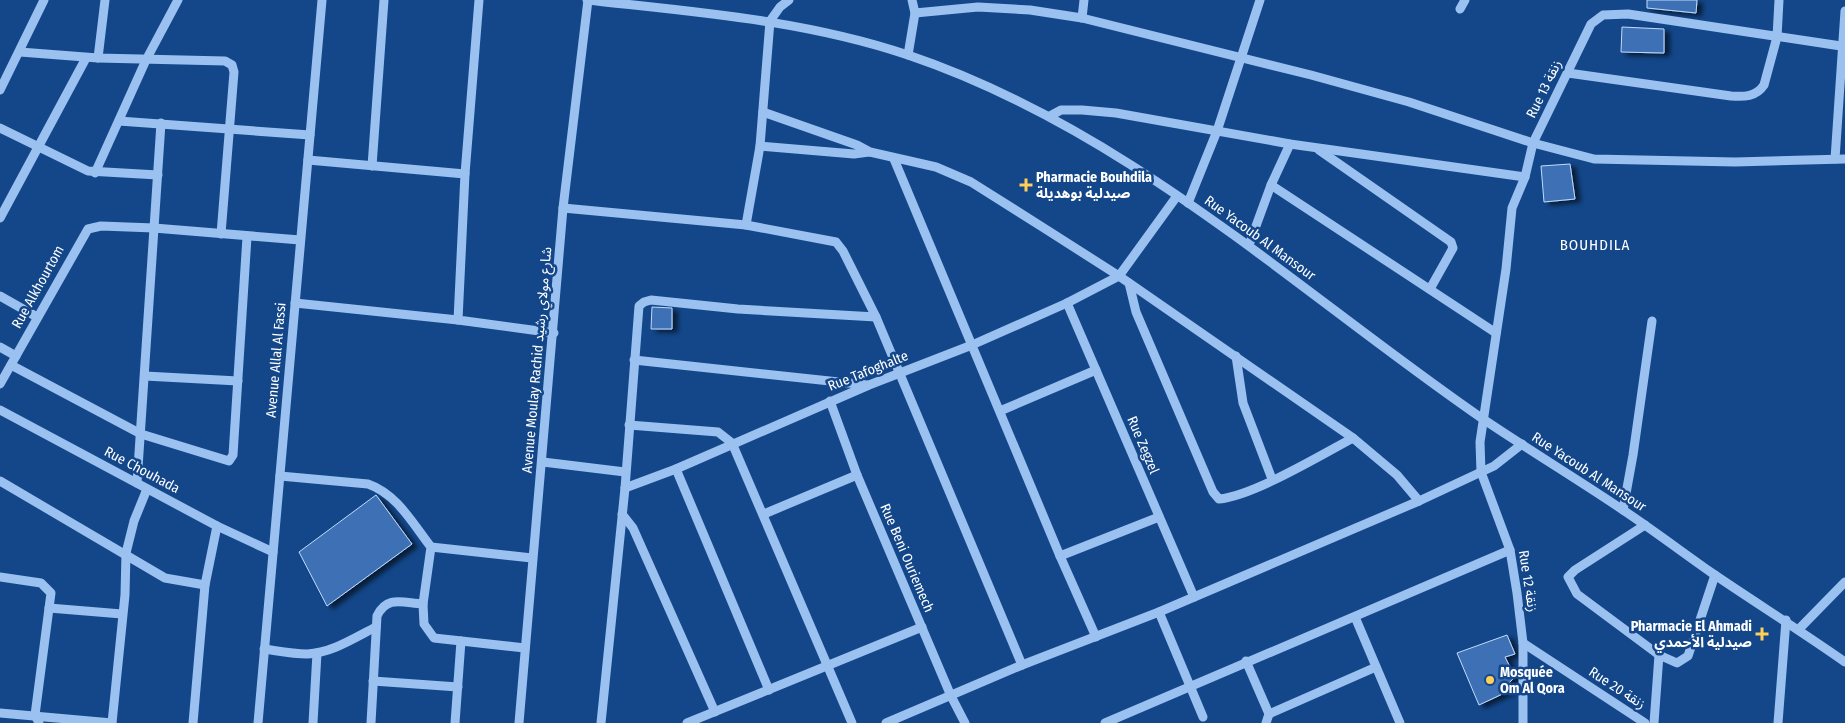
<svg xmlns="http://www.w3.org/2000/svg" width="1845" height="723" font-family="'Fira Sans Condensed','Noto Sans Arabic',sans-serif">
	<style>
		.building { fill: #3c70b4; stroke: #c1dbfc; filter: url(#shadow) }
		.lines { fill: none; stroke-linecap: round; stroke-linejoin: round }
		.minor { stroke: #9ac1f0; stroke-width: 9 }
		.poi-dot { fill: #ffd059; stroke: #13478a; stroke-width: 2 }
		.labels { text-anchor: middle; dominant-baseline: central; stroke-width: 5; stroke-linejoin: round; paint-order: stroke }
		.street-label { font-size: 14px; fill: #fff; stroke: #13478a }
		.poi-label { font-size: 14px; font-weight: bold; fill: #fff; stroke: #13478a; text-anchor: start }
		.neighbourhood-label { font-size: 15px; letter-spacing: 1px; fill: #fff; stroke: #13478a }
	</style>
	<defs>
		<filter id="shadow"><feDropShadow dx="5.5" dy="3" stdDeviation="2.5" flood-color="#0009"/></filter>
	</defs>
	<rect width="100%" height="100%" fill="#13478a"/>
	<g class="building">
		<path d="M 1647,0 L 1697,0 L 1696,13 L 1647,8 Z"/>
		<path d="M 1622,27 L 1664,29 L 1664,53 L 1621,52 Z"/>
		<path d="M 1570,164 L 1575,199 L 1544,202 L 1541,166 Z"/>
		<path d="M 652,307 L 672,308 L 672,329 L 651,329 Z"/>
		<path d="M 376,495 L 412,544 L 327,606 L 299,552 Z"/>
		<path d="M 1507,635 L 1515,654 L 1505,657 L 1515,677 L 1509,683 L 1511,690 L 1479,705 L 1457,653 Z"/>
	</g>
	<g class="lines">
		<g class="minor">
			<path d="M 587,0 C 695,12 804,20 908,55 C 1127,129 1296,290 1483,419 C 1529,450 1577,479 1623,510 C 1653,530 1682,552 1712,573 C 1756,603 1801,631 1845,662"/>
			<path d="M 1460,9 L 1465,0"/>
			<path d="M 915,13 L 978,7 L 1030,10 L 1082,18 L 1311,75 L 1409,102 L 1533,143 L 1594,159 L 1735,162 L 1845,159"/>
			<path d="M 1082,18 L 1084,0"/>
			<path d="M 20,52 L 98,58 L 225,61 L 232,65 L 234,72 L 221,234"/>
			<path d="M 908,55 L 915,13 L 912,0"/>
			<path d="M 98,58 L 105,0"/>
			<path d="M 1568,73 L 1731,96 C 1744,97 1756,97 1764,85 L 1777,37 L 1779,0"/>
			<path d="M 0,90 L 44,0"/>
			<path d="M 763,112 L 857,145 L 870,152 L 936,167 L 971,182 L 1047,230 L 1119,276 L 1353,438 L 1397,475 L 1419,501"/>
			<path d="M 1050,116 L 1061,110 L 1082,110 L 1116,113 L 1290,144 L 1525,177"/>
			<path d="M 119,121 L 310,135"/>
			<path d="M 0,128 L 88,171 L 158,175"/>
			<path d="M 760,146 L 854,154 L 869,152"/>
			<path d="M 1319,150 L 1451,242 L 1453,248 L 1430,289"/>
			<path d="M 894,159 L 1060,556 L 1096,637"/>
			<path d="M 1835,159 L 1845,11"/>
			<path d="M 308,160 L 465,174 L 458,320 L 554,333"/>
			<path d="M 372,166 L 384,0"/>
			<path d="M 95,173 L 146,60 L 178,0"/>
			<path d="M 465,174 L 479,0"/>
			<path d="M 1271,185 L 1496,333"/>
			<path d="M 1188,203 L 1217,131 L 1260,0"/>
			<path d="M 563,208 L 746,225 L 836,242 L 843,251 L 876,317 L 1022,665"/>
			<path d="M 0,218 L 86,58"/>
			<path d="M 746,225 L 760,146 L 770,21 L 780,7 L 789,0"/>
			<path d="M 1249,245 L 1271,185 L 1290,144"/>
			<path d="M 1129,283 L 1136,312 L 1213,492 L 1219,499 C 1253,496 1321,455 1353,438"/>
			<path d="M 0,296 L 37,317"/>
			<path d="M 295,303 L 458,320"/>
			<path d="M 1067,303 L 1194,597"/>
			<path d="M 0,347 L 16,356"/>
			<path d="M 1236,356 L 1243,403 L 1272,479"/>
			<path d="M 634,360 L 867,385"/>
			<path d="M 11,365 L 141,434 L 229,461 L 233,455 L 247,237"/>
			<path d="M 145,376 L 238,381"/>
			<path d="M 0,384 L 88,229 L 101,226 L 154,228 L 300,240"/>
			<path d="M 830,401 L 857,475 L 951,696 L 965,723"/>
			<path d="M 0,410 L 217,526 L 273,552"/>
			<path d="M 1000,411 L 1096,370"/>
			<path d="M 629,425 L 718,432 L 732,443 L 852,723"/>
			<path d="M 543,462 L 625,472"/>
			<path d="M 676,469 L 769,690"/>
			<path d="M 280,476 L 368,484 C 397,494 413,524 431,547 L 423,604 C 403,603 387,595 377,616 L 371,723"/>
			<path d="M 0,481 L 165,578 L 205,585"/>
			<path d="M 137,483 L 161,123"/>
			<path d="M 625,488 L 676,469 L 869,385 L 972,345 L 1067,303 L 1119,276 L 1177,196"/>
			<path d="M 1623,510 L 1633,455 L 1652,321"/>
			<path d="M 622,514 L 633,528 L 715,712"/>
			<path d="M 764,514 L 857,475"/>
			<path d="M 1645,525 L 1575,570 L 1568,577 L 1577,594 L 1659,655 L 1677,663 L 1688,656 L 1715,575"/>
			<path d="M 431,547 L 532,558"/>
			<path d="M 1060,556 L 1159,517"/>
			<path d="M 0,577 L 41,583 L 51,593 L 35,715 L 39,723"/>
			<path d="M 423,604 L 424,624 L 434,638 L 525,648"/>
			<path d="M 49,608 L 122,614"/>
			<path d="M 1159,612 L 1203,717"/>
			<path d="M 1355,617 L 1400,723"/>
			<path d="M 1799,629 L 1845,582"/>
			<path d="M 1523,643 L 1645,723"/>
			<path d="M 264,649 C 278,651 293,654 307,654 C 332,653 354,638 376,627"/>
			<path d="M 1246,661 L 1269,714 L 1266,723"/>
			<path d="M 373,681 L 458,687"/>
			<path d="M 0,713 L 112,723"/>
			<path d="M 1269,714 L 1376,667"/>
			<path d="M 112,723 L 125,595 L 126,553 L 134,521 L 147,489"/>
			<path d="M 193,723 L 205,585 L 217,526"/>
			<path d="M 258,723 L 322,0"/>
			<path d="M 313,723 L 317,653"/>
			<path d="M 455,723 L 461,641"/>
			<path d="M 519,723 L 563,208 L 588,0"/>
			<path d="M 601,723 L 625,488 L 639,306 L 644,302 L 651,300 L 738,309 L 876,317"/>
			<path d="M 687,723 L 922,627"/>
			<path d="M 886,723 L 1022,665 L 1159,612 L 1419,501 L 1494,466 L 1522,444"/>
			<path d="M 1105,723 L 1510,550"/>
			<path d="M 1523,723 L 1523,643 L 1517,593 L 1510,550 L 1481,472 L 1480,442 L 1506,269 L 1512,208 L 1525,177 L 1533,143 L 1591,24 L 1603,15 L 1628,14 L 1841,46"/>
			<path d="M 1654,723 L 1659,655"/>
			<path d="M 1778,723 L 1786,620"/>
		</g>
	</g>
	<g class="poi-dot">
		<path d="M1023.5 177.5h5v5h5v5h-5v5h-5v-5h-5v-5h5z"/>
		<path d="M1759.5 626.5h5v5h5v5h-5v5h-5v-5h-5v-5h5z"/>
		<circle cx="1490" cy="680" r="5"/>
	</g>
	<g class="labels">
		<g class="street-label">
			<text transform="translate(1544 89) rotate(-64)">Rue 13 زنقة</text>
			<text transform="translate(1260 238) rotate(36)">Rue Yacoub Al Mansour</text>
			<text transform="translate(38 287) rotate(-61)">Rue Alkhourtom</text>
			<text transform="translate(276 360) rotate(-85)">Avenue Allal Al Fassi</text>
			<text transform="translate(537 360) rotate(-85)">Avenue Moulay Rachid شارع مولاي رشيد</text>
			<text transform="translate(868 371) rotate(-22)">Rue Tafoghalte</text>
			<text transform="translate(1143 445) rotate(67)">Rue Zegzel</text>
			<text transform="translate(142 470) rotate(28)">Rue Chouhada</text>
			<text transform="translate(1589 472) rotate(33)">Rue Yacoub Al Mansour</text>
			<text transform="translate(907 558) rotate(67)">Rue Beni Ouriemech</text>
			<text transform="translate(1528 581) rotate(81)">Rue 12 زنقة</text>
			<text transform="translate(1617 688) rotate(33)">Rue 20 زنقة</text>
		</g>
		<g class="poi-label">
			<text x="1036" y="177">Pharmacie Bouhdila<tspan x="1036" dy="16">صيدلية بوهديلة</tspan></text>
			<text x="1752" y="626" text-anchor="end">Pharmacie El Ahmadi<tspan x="1752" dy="16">صيدلية الأحمدي</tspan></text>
			<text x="1500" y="672">Mosquée<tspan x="1500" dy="16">Om Al Qora</tspan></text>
		</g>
		<g class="neighbourhood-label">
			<text x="1595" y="245">BOUHDILA</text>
		</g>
	</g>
</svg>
